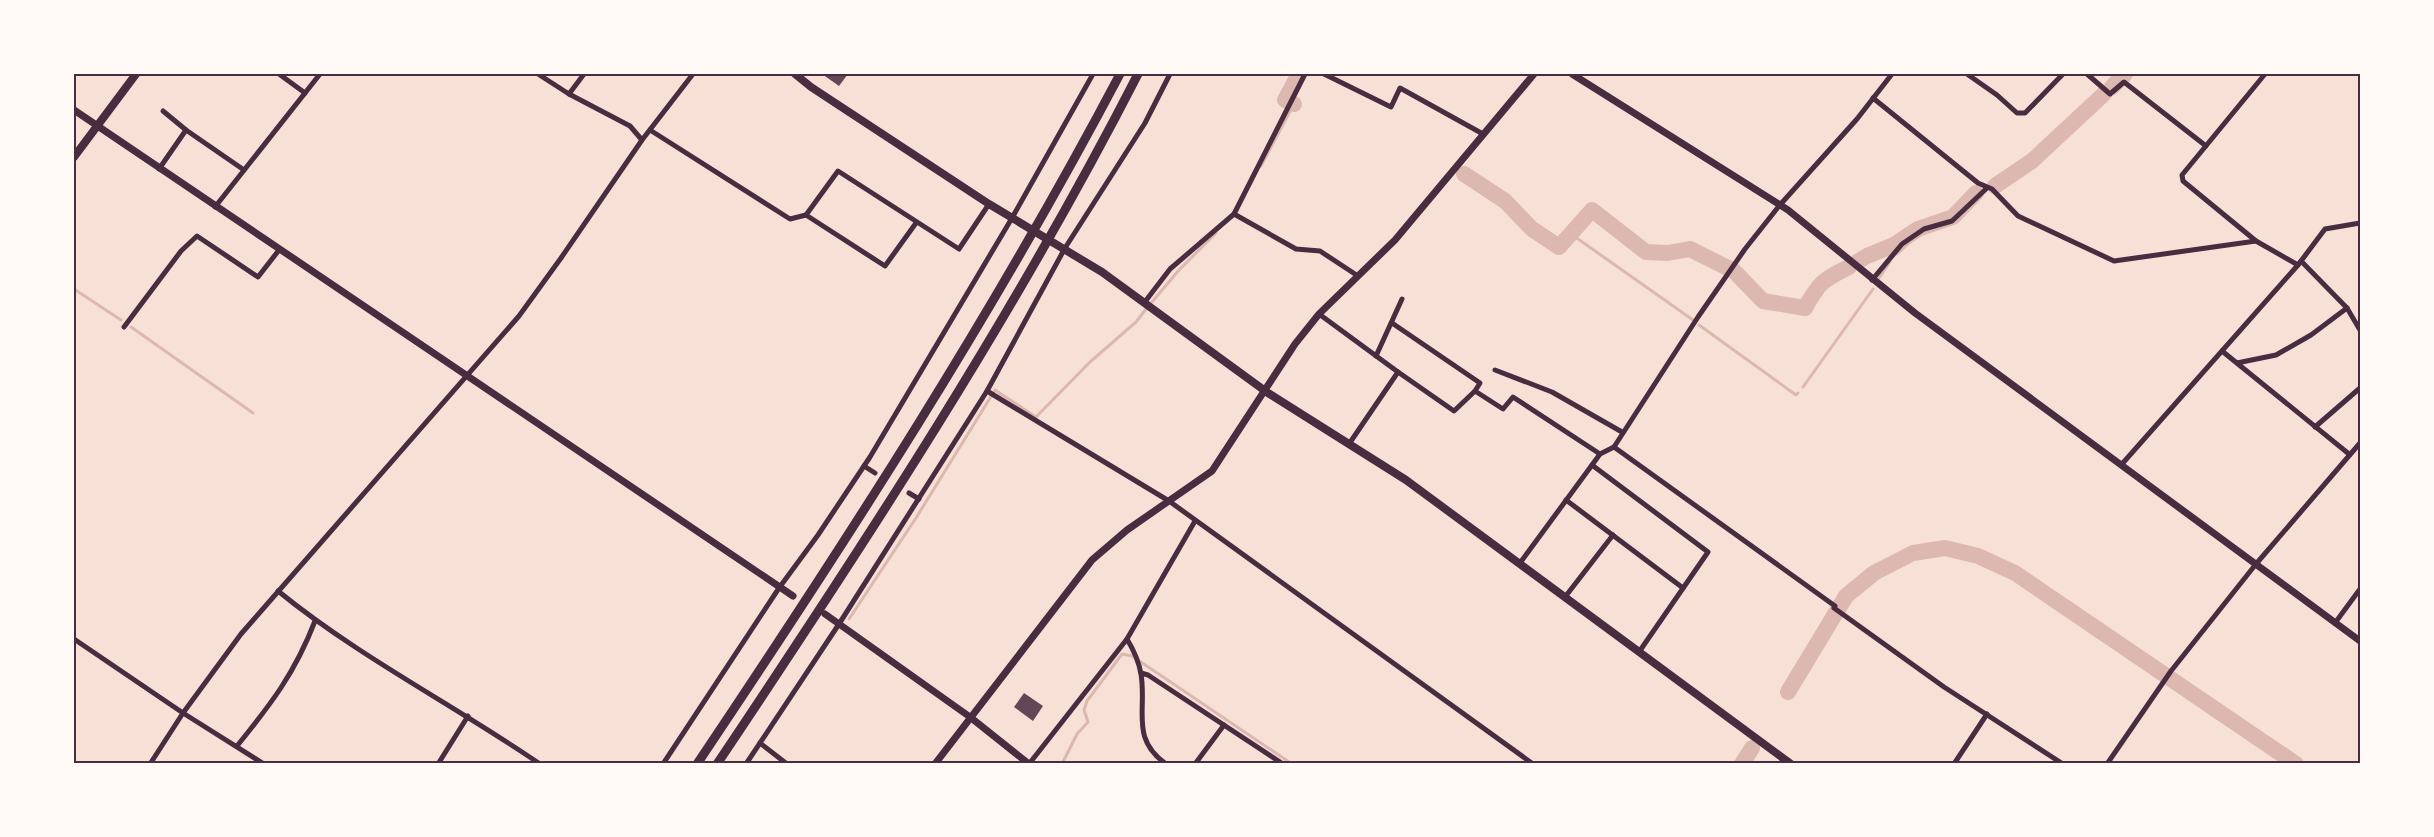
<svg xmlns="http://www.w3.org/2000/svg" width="2434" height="837" font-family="'DM Sans',sans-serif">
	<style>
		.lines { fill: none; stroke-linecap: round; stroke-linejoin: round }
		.stream { stroke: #dcb8b0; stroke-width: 3 }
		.river { stroke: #dcb8b0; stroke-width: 16 }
		.building { fill: #644757 }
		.minor { stroke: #4a2c40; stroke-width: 5 }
		.tertiary { stroke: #4a2c40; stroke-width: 7 }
		.secondary { stroke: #4a2c40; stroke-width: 8 }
		.motorway { stroke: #4a2c40; stroke-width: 9 }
		.neatline { fill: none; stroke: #4a2c40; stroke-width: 2 }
	</style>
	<rect width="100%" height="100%" fill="#f7e1d7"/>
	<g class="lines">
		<g class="stream">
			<path d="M 1261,166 L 1294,104"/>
			<path d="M 1571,234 L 1693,320"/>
			<path d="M 1897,254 L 1909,243"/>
			<path d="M 1879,278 L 1890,262"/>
			<path d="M 74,289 L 121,320"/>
			<path d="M 1152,302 L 1179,270 L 1216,233"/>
			<path d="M 1699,325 L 1796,395 L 1798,393"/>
			<path d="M 131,327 L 253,413"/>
			<path d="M 1803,387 L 1873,289"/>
			<path d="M 849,619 L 916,518 L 995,390 L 1036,417 L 1090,362 L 1136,322 L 1146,309"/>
			<path d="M 1062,764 L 1077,734 L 1088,722 L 1084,710 L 1087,701 L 1122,654 L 1132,656 L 1292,764"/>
		</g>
		<g class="river">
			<path d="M 2112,87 L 2125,74"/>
			<path d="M 1294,104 L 1285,100 L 1299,74"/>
			<path d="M 1464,174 L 1505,201 L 1532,229 L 1559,247 L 1592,210 L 1646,252 L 1668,253 L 1690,249 L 1734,271 L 1763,301 L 1805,308 C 1819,283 1822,280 1849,267"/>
			<path d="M 1995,186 L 2032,161 L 2105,93"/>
			<path d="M 1857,262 L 1867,256 L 1894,245 L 1918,229 L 1953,217 L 1976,193"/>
			<path d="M 1788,692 L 1846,596 L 1874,573 L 1913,553 L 1945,548 L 1978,556 L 2015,573 L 2296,764"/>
			<path d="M 1742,764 L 1752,748"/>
		</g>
	</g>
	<g class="building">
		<path d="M 822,74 L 848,74 L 839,86 Z"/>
		<path d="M 1024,693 L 1043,706 L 1033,721 L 1014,707 Z"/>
	</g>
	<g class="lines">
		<g class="minor">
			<path d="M 279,74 L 305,93"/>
			<path d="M 538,74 L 569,94 L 630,126 L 642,140"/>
			<path d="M 1324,74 L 1391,107 L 1400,88 L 1483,134"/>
			<path d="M 1967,74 L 1997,95 L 2017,113 L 2025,113 L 2063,74"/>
			<path d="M 2087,74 L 2110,94 L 2124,82 L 2206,146"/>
			<path d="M 2265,74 L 2182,175 L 2183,181 L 2256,241 L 2298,265 L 2325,229 L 2360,223"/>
			<path d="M 569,94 L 584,74"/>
			<path d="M 1873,98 L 1978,183 L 1992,189 L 2018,216 L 2114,261 L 2256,241"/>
			<path d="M 163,111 L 186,130"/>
			<path d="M 650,130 L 790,219 L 806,215 L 885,266 L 916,223"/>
			<path d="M 159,169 L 186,130 L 244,170"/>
			<path d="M 215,207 L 320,74"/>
			<path d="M 1234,214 L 1296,249 L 1320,251 L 1358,276"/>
			<path d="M 806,215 L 838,171 L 959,249 L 989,204"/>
			<path d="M 2301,261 L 2347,308 L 2360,330"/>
			<path d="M 1872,280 L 1902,244 L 1924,229 L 1952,221 L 1987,188"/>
			<path d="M 1144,303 L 1170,269 L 1234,214 L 1305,74"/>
			<path d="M 1319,314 L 1398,372"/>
			<path d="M 1392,323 L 1480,383 L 1475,391"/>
			<path d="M 124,327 L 181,251 L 197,236 L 258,277 L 279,250"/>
			<path d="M 2222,351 L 2349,454"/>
			<path d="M 1376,356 L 1402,299"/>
			<path d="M 2237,363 L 2276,355 L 2311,335 L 2347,308"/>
			<path d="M 1495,370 L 1552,392 L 1622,432"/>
			<path d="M 987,391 L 1169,501 L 1533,764"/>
			<path d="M 2315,427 L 2360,388"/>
			<path d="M 1349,444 L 1398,372 L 1454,411 L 1475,391 L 1503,409 L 1513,397 L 1600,454"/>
			<path d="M 1614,447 L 1835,606"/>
			<path d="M 2122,464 L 2298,265"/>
			<path d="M 864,466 L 875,473"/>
			<path d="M 909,493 L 919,499"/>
			<path d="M 1566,500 L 1683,588"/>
			<path d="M 1520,563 L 1592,465"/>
			<path d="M 278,591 C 359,657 454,705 540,764"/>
			<path d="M 1565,597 L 1613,535"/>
			<path d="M 1834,608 L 1944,687 L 2063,764"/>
			<path d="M 2335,623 L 2360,589"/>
			<path d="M 74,639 L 183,713 L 264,764"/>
			<path d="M 1127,639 C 1133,649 1139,662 1141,674 C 1147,711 1130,738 1166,764"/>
			<path d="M 1639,652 L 1708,552 L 1592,465 L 1600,454 L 1614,447 L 1698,317 L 1745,249 L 1779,206 L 1857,119 L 1892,74"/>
			<path d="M 1141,673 L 1148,675 L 1283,764"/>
			<path d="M 760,743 L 787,764"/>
			<path d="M 237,746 C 271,704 295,673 315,621"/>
			<path d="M 150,764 L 183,713 L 241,634 L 519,316 L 561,258 L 642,140 L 693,74"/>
			<path d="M 438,764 L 468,716"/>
			<path d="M 663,764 L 779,588 L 818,535 L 870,457 L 1012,218 L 1093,74"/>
			<path d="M 746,764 L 839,624 L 987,391 L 1065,248 L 1145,123 L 1170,74"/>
			<path d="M 1029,764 L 1127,639 L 1195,521"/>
			<path d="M 1195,764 L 1224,725"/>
			<path d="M 1954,764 L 1987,714"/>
			<path d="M 2107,764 L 2171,671 L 2256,564 L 2360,443"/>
		</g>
		<g class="tertiary">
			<path d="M 1572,74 L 1788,210 L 1915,313 L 2360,641"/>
			<path d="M 74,110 L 793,596"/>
			<path d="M 825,614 L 970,717 L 1029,764"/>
			<path d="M 935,764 L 1092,560 L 1127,530 L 1212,471 L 1295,344 L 1319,314 L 1395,240 L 1534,74"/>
		</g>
		<g class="secondary">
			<path d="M 795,74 L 811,87 L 989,204 L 1102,272 L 1268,393 L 1406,480 L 1791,764"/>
			<path d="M 74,157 L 136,74"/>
		</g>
		<g class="motorway">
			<path d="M 697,764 C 848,539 994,313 1120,74"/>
			<path d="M 717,764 C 867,540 1015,314 1138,74"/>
		</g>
	</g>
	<rect width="2434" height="837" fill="none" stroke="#fffaf5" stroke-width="150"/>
	<rect x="75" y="75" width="2284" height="687" class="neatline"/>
</svg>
